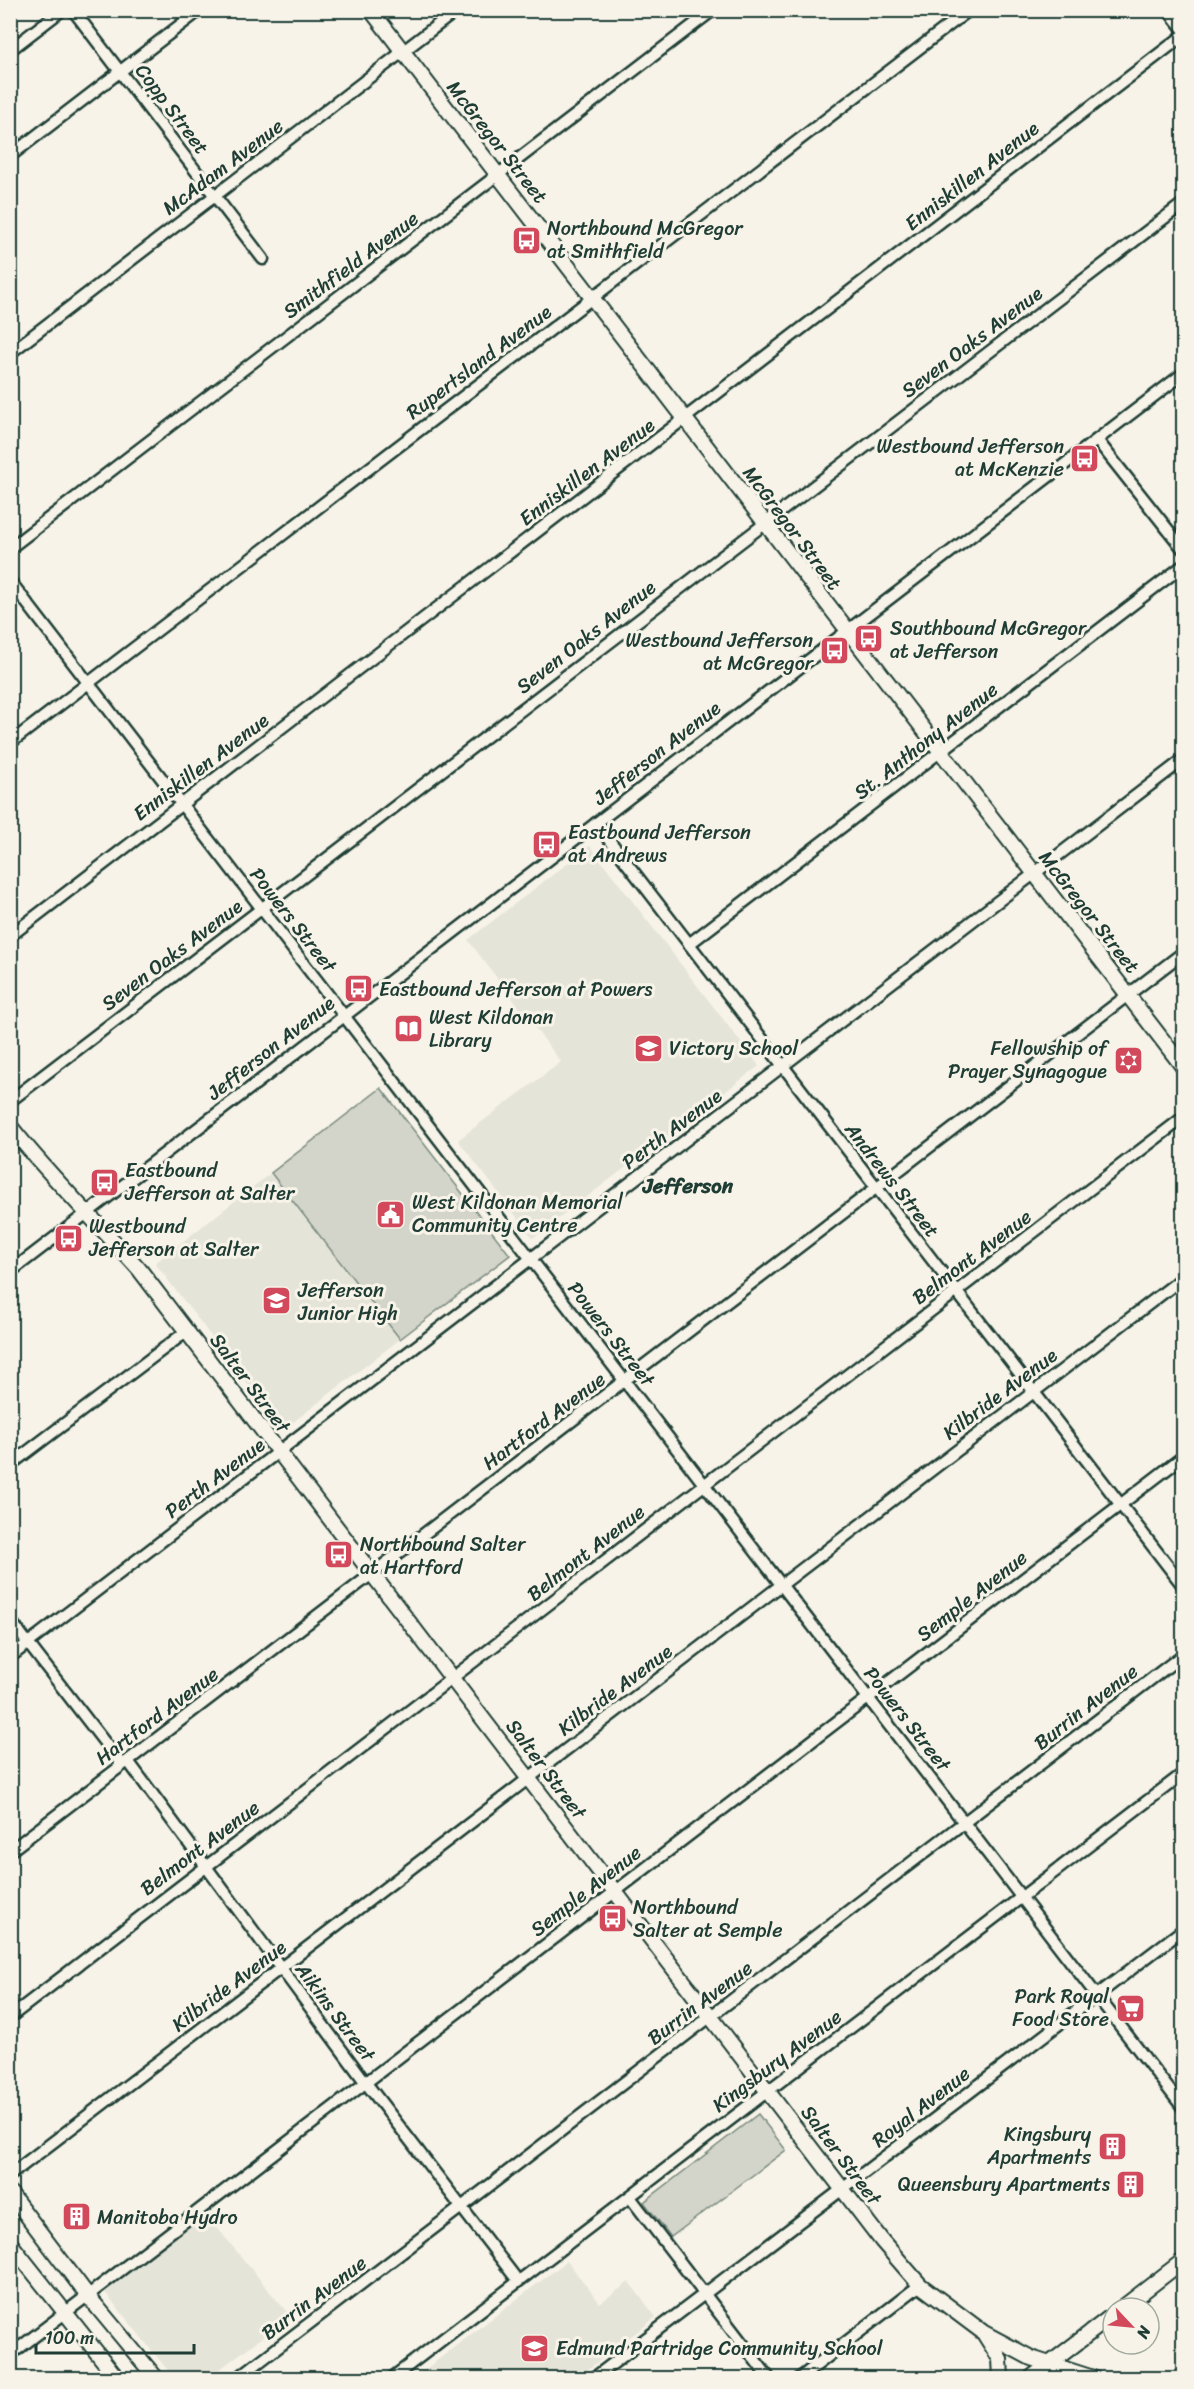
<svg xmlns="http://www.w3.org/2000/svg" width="1194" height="2389" font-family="Sriracha,sans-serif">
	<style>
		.built { fill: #e5e4d9 }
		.green { fill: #d3d5ca; stroke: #79897f; stroke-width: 1.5 }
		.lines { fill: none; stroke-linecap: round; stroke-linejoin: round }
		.minor-casing { stroke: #1f3d34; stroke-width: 15 }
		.major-casing { stroke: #1f3d34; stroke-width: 18 }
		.minor { stroke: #f7f3e8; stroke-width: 10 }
		.major { stroke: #f7f3e8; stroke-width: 14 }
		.labels { text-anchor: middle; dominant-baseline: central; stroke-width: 6; stroke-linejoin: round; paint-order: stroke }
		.street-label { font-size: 20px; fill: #1f3d34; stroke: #f7f3e8 }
		.poi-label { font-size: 20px; fill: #1f3d34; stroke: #f7f3e8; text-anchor: start }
		.neighbourhood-label { font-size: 21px; font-weight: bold; fill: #1f3d34; stroke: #f7f3e8 }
	</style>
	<rect width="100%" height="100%" fill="#f7f3e8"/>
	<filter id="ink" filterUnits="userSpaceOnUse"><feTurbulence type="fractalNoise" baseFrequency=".0167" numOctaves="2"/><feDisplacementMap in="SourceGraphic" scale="12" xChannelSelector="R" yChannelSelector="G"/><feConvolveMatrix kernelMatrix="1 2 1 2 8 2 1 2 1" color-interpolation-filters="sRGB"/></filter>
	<g filter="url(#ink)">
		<g class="built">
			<path d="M 590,846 L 759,1066 L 533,1238 L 458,1140 L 561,1062 L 468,940 Z"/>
			<path d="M 271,1173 L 400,1339 L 283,1430 L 155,1263 Z"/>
			<path d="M 201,2208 L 290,2316 L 208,2378 L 174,2378 L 100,2286 Z"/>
			<path d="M 567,2261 L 600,2303 L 629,2282 L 656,2317 L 577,2378 L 414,2378 Z"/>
		</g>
		<g class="green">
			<path d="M 381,1088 L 510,1255 L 400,1339 L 271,1173 Z"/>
			<path d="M 758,2114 L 786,2150 L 671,2237 L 644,2202 Z"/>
		</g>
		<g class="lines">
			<defs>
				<g id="minor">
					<path d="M 73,10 L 263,259"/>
					<path d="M 1168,10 L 1184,30"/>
					<path d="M 10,50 L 62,10"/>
					<path d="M 10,156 L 200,10"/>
					<path d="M 10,353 L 457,10"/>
					<path d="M 1097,440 L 1184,550"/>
					<path d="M 10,548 L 713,10"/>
					<path d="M 10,581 L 1184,2109"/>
					<path d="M 10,743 L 969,10"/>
					<path d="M 596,823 L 1184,1587"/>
					<path d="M 10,936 L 1184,35"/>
					<path d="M 689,944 L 1184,565"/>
					<path d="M 10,1101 L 1184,203"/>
					<path d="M 10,1272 L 1184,373"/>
					<path d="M 10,1465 L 187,1331"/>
					<path d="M 10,1620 L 122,1765"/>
					<path d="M 10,1657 L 1184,759"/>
					<path d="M 128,1761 L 366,2083 L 518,2281"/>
					<path d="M 10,1851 L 1184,952"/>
					<path d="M 10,2017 L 1184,1117"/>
					<path d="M 10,2175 L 1184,1277"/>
					<path d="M 630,2197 L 769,2378"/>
					<path d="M 10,2355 L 1184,1456"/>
					<path d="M 238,2378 L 1184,1654"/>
					<path d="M 392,2378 L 1184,1773"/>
					<path d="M 594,2378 L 1184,1929"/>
					<path d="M 800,2378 L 920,2285"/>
				</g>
				<g id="major">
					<path d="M 371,10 L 1184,1068"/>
					<path d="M 10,1126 C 50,1177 96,1221 139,1269 L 882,2241 L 920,2285 L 984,2333 L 1031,2358 L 1093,2378"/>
					<path d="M 10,2193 L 88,2296 L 156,2378"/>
					<path d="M 10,2243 L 117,2378"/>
					<path d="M 1122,2308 L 1184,2260"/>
					<path d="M 985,2335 L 1000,2359 L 1001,2378"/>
					<path d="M 1031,2378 L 1113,2315"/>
				</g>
			</defs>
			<use href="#minor" class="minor-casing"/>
			<use href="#major" class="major-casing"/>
			<use href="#minor" class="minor"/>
			<use href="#major" class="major"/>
		</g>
	</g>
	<defs>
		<symbol id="bus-square" viewBox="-11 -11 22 22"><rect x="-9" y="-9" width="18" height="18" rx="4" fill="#d1495b" stroke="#f7f3e8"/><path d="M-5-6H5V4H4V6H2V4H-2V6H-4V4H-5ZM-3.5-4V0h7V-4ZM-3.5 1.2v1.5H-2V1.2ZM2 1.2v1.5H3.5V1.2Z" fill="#fff"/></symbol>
		<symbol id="library-square" viewBox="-11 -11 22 22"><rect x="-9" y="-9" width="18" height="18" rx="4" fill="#d1495b" stroke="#f7f3e8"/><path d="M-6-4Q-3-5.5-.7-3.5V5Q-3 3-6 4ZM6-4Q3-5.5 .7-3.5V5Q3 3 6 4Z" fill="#fff"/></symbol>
		<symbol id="school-square" viewBox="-11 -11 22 22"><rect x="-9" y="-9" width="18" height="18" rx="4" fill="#d1495b" stroke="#f7f3e8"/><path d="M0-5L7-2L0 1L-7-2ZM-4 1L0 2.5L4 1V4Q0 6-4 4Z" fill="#fff"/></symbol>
		<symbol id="synagogue-square" viewBox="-11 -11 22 22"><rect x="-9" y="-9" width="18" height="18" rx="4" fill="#d1495b" stroke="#f7f3e8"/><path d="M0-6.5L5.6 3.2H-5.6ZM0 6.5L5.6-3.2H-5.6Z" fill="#fff"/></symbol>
		<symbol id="civic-square" viewBox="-11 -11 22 22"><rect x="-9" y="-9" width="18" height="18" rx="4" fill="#d1495b" stroke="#f7f3e8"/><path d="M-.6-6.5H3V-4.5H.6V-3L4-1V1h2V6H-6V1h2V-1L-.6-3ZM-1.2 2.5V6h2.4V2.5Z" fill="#fff"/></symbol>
		<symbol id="supermarket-square" viewBox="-11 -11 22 22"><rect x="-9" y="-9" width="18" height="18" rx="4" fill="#d1495b" stroke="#f7f3e8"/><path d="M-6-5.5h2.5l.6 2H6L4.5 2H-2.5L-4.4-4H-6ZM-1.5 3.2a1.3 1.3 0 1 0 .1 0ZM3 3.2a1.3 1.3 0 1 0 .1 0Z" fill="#fff"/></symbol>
		<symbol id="building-square" viewBox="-11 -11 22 22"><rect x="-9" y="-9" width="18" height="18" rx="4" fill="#d1495b" stroke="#f7f3e8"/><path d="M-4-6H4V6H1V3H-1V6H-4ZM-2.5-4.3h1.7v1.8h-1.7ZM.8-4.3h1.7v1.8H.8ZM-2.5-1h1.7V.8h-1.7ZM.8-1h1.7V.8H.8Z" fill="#fff"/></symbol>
	</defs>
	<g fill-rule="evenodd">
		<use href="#bus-square" x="510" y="224" width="33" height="33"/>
		<use href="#bus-square" x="1068" y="442" width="33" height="33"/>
		<use href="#bus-square" x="852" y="622" width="33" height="33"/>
		<use href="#bus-square" x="818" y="634" width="33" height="33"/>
		<use href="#bus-square" x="530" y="828" width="33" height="33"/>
		<use href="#bus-square" x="342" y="972" width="33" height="33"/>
		<use href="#library-square" x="392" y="1012" width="33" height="33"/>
		<use href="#school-square" x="632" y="1032" width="33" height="33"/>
		<use href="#synagogue-square" x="1112" y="1044" width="33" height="33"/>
		<use href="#bus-square" x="88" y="1166" width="33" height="33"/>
		<use href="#civic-square" x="374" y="1198" width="33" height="33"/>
		<use href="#bus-square" x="52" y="1222" width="33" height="33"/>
		<use href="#school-square" x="260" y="1284" width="33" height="33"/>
		<use href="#bus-square" x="322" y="1538" width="33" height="33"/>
		<use href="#bus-square" x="596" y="1902" width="33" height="33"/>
		<use href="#supermarket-square" x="1114" y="1992" width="33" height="33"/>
		<use href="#building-square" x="1096" y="2130" width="33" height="33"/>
		<use href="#building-square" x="1114" y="2168" width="33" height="33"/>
		<use href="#building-square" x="60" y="2200" width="33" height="33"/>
		<use href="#school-square" x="518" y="2332" width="33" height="33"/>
	</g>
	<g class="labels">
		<g class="street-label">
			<text transform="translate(172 109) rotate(53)">Copp Street</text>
			<text transform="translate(497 142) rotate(52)">McGregor Street</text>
			<text transform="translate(223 167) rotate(-37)">McAdam Avenue</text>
			<text transform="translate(972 176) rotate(-38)">Enniskillen Avenue</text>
			<text transform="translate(351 265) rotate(-37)">Smithfield Avenue</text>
			<text transform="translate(972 342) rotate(-37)">Seven Oaks Avenue</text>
			<text transform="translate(479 362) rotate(-37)">Rupertsland Avenue</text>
			<text transform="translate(587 472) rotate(-37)">Enniskillen Avenue</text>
			<text transform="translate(792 528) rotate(53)">McGregor Street</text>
			<text transform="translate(586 637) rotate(-38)">Seven Oaks Avenue</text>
			<text transform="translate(926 741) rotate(-38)">St. Anthony Avenue</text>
			<text transform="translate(657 753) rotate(-38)">Jefferson Avenue</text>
			<text transform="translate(201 767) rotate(-37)">Enniskillen Avenue</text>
			<text transform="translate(1089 912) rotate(52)">McGregor Street</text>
			<text transform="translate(293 920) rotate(52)">Powers Street</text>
			<text transform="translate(172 955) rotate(-37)">Seven Oaks Avenue</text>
			<text transform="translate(271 1048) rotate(-38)">Jefferson Avenue</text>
			<text transform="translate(672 1129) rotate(-37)">Perth Avenue</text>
			<text transform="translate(892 1180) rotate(52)">Andrews Street</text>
			<text transform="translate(972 1257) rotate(-37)">Belmont Avenue</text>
			<text transform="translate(611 1334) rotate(52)">Powers Street</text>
			<text transform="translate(250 1383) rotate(53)">Salter Street</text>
			<text transform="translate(1000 1394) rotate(-37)">Kilbride Avenue</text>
			<text transform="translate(544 1421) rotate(-37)">Hartford Avenue</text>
			<text transform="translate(215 1478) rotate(-37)">Perth Avenue</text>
			<text transform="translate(586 1553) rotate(-38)">Belmont Avenue</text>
			<text transform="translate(972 1596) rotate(-38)">Semple Avenue</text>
			<text transform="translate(615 1690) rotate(-37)">Kilbride Avenue</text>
			<text transform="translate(1086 1707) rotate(-38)">Burrin Avenue</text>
			<text transform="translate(157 1716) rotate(-37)">Hartford Avenue</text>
			<text transform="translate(907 1719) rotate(52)">Powers Street</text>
			<text transform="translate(546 1769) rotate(53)">Salter Street</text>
			<text transform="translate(200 1848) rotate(-37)">Belmont Avenue</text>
			<text transform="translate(586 1891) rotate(-38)">Semple Avenue</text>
			<text transform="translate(229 1986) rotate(-37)">Kilbride Avenue</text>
			<text transform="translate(700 2003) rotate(-37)">Burrin Avenue</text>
			<text transform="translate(335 2012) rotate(53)">Aikins Street</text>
			<text transform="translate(777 2061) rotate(-37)">Kingsbury Avenue</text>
			<text transform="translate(921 2107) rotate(-38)">Royal Avenue</text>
			<text transform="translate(841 2155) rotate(53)">Salter Street</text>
			<text transform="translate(314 2298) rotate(-37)">Burrin Avenue</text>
		</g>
		<g class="poi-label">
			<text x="547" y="228">Northbound McGregor<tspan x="547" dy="23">at Smithfield</tspan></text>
			<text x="1064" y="446" text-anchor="end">Westbound Jefferson<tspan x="1064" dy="23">at McKenzie</tspan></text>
			<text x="890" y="628">Southbound McGregor<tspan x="890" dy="23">at Jefferson</tspan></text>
			<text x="813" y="640" text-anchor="end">Westbound Jefferson<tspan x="813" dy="23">at McGregor</tspan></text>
			<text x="568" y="832">Eastbound Jefferson<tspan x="568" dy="23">at Andrews</tspan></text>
			<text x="379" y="989">Eastbound Jefferson at Powers</text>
			<text x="429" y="1017">West Kildonan<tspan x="429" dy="23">Library</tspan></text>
			<text x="669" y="1048">Victory School</text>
			<text x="1107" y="1048" text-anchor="end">Fellowship of<tspan x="1107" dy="23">Prayer Synagogue</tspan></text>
			<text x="125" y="1170">Eastbound<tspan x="125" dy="23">Jefferson at Salter</tspan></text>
			<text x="412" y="1202">West Kildonan Memorial<tspan x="412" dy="23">Community Centre</tspan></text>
			<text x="89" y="1226">Westbound<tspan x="89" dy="23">Jefferson at Salter</tspan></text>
			<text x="298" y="1290">Jefferson<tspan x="298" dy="23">Junior High</tspan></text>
			<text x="360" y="1544">Northbound Salter<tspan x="360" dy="23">at Hartford</tspan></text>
			<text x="633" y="1907">Northbound<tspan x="633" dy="23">Salter at Semple</tspan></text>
			<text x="1109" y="1996" text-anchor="end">Park Royal<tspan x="1109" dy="23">Food Store</tspan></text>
			<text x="1091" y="2134" text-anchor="end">Kingsbury<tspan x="1091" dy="23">Apartments</tspan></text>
			<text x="1110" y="2184" text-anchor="end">Queensbury Apartments</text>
			<text x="97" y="2217">Manitoba Hydro</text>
			<text x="556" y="2348">Edmund Partridge Community School</text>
		</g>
		<g class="neighbourhood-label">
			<text x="688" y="1186">Jefferson</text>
		</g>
	</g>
	<rect width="1194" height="2389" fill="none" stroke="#f7f3e8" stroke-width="36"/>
	<rect x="18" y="18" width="1158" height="2353" fill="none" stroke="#1f3d34" stroke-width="2" filter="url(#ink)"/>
	<g transform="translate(1131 2326) rotate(116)"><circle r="28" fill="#f7f3e8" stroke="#a1aaa0" stroke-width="1.5"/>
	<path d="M0-4.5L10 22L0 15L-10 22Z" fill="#d1495b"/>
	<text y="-9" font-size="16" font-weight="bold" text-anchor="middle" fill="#1f3d34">N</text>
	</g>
	<path d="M36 2344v9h158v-9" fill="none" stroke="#1f3d34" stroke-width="3"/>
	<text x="45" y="2344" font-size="18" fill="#1f3d34" stroke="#f7f3e8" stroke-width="4.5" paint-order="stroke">100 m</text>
</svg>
